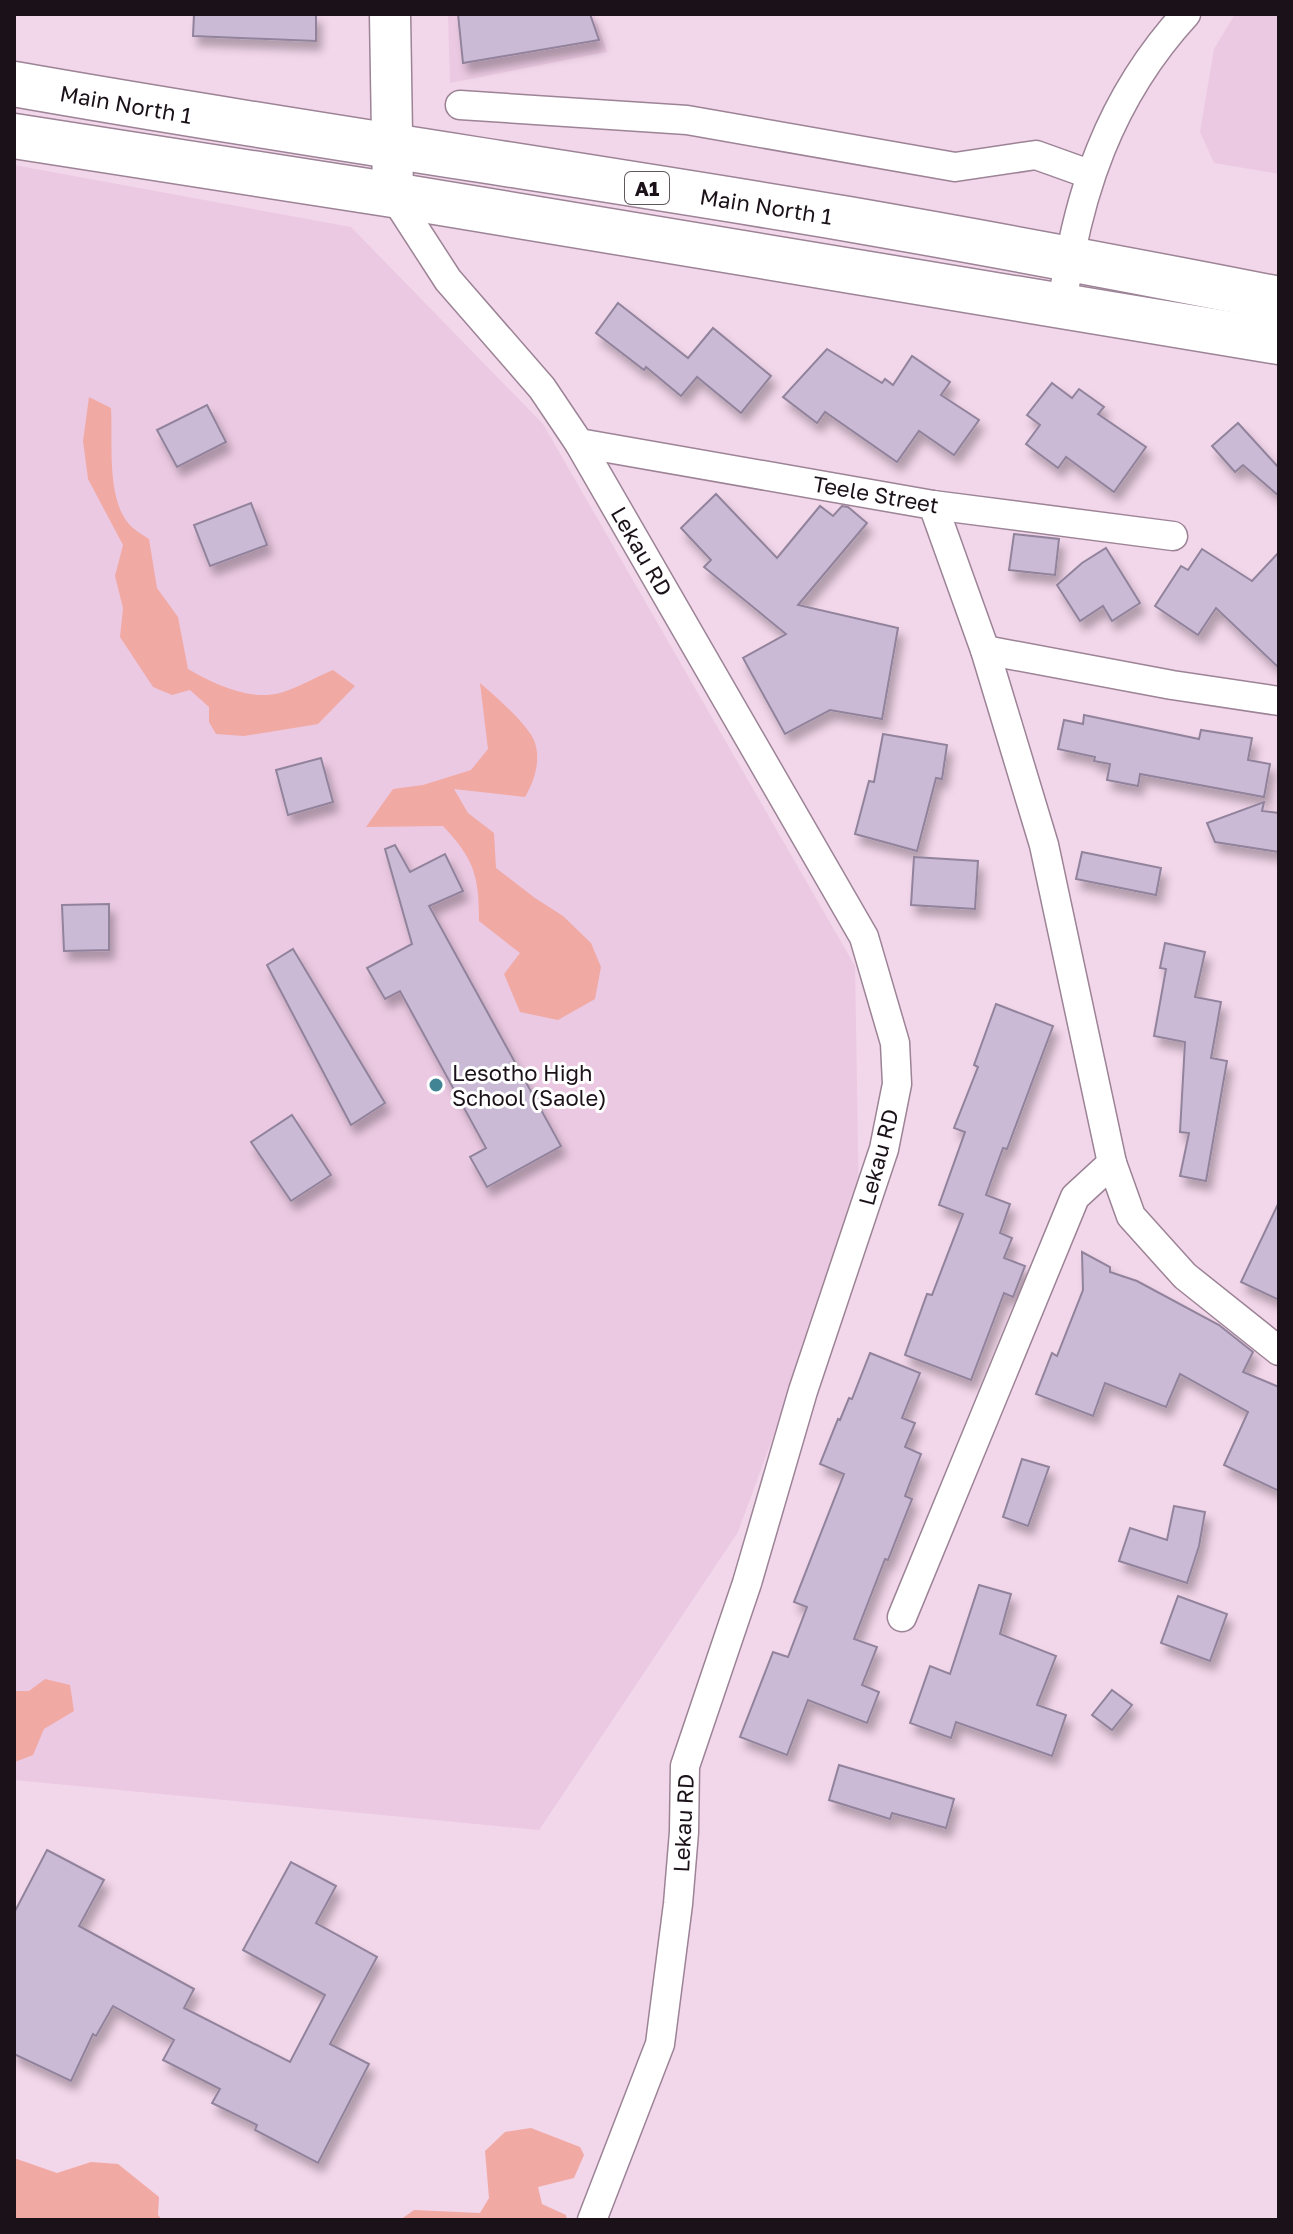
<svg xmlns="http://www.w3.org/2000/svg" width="1293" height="2234" font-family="'Golos Text',sans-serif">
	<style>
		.built { fill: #ebc9e2 }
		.green { fill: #f1a9a4 }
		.building { fill: #cabad5; stroke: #92839c; stroke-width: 2; filter: url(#shadow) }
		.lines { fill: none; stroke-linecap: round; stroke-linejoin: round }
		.street-casing { stroke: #9c8396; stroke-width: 31 }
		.secondary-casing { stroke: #9c8396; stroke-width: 43 }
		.primary-casing { stroke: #9c8396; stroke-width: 47 }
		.street { stroke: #fff; stroke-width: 28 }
		.secondary { stroke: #fff; stroke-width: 40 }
		.primary { stroke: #fff; stroke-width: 44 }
		.poi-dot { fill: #418494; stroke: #fff; stroke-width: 3 }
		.labels { text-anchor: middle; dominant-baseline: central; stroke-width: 6; stroke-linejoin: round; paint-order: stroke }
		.shield { fill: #fff; stroke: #5f595e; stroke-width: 2 }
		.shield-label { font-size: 20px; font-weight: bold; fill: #1b1219 }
		.street-label { font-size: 22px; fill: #1b1219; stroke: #fff }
		.poi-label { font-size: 22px; fill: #1b1219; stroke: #fff; text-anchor: start }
	</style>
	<defs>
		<filter id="shadow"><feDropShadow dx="5" dy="9" stdDeviation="4" flood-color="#0004"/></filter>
	</defs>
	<rect width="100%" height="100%" fill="#f2d6ea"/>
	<g class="built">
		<path d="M 448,14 L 594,14 L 607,52 L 450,83 Z"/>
		<path d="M 1235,14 L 1279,14 L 1279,174 L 1214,163 L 1200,132 L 1214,49 Z"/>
		<path d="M 14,165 L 351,227 L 543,424 L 855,966 L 859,1203 L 738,1532 L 539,1830 L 14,1780 Z"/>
	</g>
	<g class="green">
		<path d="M 89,397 L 111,408 C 113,441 106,498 129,524 C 134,530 142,534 149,539 L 157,588 L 178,617 L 188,669 C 214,684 249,701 280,693 C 298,688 316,677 333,670 L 355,686 L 318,724 L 244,736 L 216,734 L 209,722 L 209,707 L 190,690 L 172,695 L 153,687 L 120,637 L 123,608 L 115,576 L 123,545 L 88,479 L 83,441 Z"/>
		<path d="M 480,683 C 494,695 530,726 535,743 C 541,761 534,782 525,797 L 454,789 L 468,813 L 494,833 L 496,868 L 535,898 L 563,916 L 591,943 L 601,967 L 595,999 L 558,1020 L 520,1012 L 504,974 L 520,953 L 479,921 C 479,875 474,859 443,826 L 366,827 L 393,789 L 423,785 L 471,770 L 488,749 Z"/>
		<path d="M 45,1679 L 70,1685 L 74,1711 L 44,1729 L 33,1755 L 15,1762 L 14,1691 L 29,1691 Z"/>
		<path d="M 531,2128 L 580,2147 L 584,2155 L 574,2178 L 538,2187 L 542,2204 L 566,2215 L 567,2220 L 400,2220 L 414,2210 L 480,2213 L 489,2198 L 485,2151 L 505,2132 Z"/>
		<path d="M 14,2158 L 57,2173 L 91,2162 L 118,2164 L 159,2197 L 158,2215 L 162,2220 L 14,2220 Z"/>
	</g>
	<g class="building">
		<path d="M 194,14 L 316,14 L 316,41 L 193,36 Z"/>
		<path d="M 458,14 L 590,14 L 599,40 L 463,63 Z"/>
		<path d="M 618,303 L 688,358 L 713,328 L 771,376 L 741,413 L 697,377 L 681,396 L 646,367 L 644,370 L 596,333 Z"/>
		<path d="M 827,349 L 882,383 L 885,379 L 893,385 L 912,356 L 950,382 L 941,395 L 979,420 L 954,455 L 919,431 L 897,462 L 825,412 L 817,423 L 783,397 Z"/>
		<path d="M 1052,383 L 1072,398 L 1079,389 L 1104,407 L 1098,414 L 1146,447 L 1114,492 L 1066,457 L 1058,468 L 1026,444 L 1040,425 L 1027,415 Z"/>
		<path d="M 207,405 L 226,442 L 177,467 L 157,430 Z"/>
		<path d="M 1238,423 L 1279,468 L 1279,496 L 1243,465 L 1235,472 L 1212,446 Z"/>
		<path d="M 716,494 L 777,558 L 820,506 L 833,516 L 842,506 L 848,507 L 867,523 L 798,605 L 898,628 L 882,719 L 830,710 L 785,734 L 743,658 L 786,634 L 704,567 L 711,560 L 681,528 Z"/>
		<path d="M 251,503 L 267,545 L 210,566 L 194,525 Z"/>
		<path d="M 1014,534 L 1059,539 L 1055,575 L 1009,570 Z"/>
		<path d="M 1106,548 L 1140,603 L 1112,621 L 1103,606 L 1080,621 L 1057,585 L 1082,563 Z"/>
		<path d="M 1202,549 L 1252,581 L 1279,552 L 1279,668 L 1216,608 L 1198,635 L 1155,606 L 1181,566 L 1188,570 Z"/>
		<path d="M 1084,715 L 1199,739 L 1201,730 L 1252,738 L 1248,760 L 1270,764 L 1264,797 L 1140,774 L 1138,786 L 1107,780 L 1110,764 L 1094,761 L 1095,757 L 1058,749 L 1064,720 L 1083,724 Z"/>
		<path d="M 883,734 L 947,745 L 942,779 L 936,778 L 917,851 L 855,834 L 869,781 L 874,782 Z"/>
		<path d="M 321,758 L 333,802 L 288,815 L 276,770 Z"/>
		<path d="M 1264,802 L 1262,811 L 1279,813 L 1279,852 L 1215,842 L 1207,823 Z"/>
		<path d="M 395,845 L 410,872 L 445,854 L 463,891 L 429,906 L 561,1146 L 487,1187 L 470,1157 L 486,1148 L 400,991 L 385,999 L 367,968 L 412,944 L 385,849 Z"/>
		<path d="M 1082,852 L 1161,868 L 1156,895 L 1076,879 Z"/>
		<path d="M 914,857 L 978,861 L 975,909 L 911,905 Z"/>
		<path d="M 109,904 L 109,950 L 64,951 L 62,905 Z"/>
		<path d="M 1165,943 L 1205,952 L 1195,997 L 1221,1002 L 1211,1058 L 1227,1061 L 1206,1181 L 1180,1176 L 1189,1133 L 1180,1132 L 1185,1042 L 1154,1036 L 1166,969 L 1160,968 Z"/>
		<path d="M 293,949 L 385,1103 L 351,1125 L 267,965 Z"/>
		<path d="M 996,1004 L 1053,1026 L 1007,1149 L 1003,1148 L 986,1195 L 1010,1204 L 1000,1233 L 1012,1238 L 1004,1258 L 1025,1266 L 1013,1297 L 1004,1293 L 971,1380 L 905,1355 L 927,1294 L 932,1295 L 963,1214 L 939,1205 L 965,1132 L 954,1128 L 978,1067 L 974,1065 Z"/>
		<path d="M 292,1115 L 331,1175 L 291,1201 L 251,1142 Z"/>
		<path d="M 1279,1202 L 1279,1300 L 1241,1282 Z"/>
		<path d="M 1082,1252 L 1110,1267 L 1110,1272 L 1137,1281 L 1219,1325 L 1253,1352 L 1243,1372 L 1279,1387 L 1279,1491 L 1224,1465 L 1248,1412 L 1180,1374 L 1166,1407 L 1105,1383 L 1093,1416 L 1036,1394 L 1052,1353 L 1057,1356 L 1083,1290 Z"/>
		<path d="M 870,1353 L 920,1373 L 902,1418 L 915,1423 L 905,1447 L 921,1454 L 905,1496 L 912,1499 L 888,1560 L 885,1559 L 854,1639 L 877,1647 L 862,1685 L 879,1692 L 867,1723 L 808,1700 L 787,1755 L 740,1737 L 773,1652 L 788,1657 L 807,1607 L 794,1602 L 844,1474 L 820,1464 L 838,1419 L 840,1420 L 849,1398 L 852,1399 Z"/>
		<path d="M 1022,1459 L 1049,1467 L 1028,1526 L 1003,1517 Z"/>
		<path d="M 1174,1506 L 1205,1512 L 1199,1546 L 1187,1583 L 1119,1561 L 1130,1528 L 1167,1540 Z"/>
		<path d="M 979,1585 L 1011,1594 L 1000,1634 L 1056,1656 L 1037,1705 L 1066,1715 L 1052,1756 L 956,1722 L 951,1738 L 910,1723 L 930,1666 L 950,1674 Z"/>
		<path d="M 1178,1596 L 1227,1614 L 1210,1661 L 1161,1643 Z"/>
		<path d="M 1112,1690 L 1132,1705 L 1112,1730 L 1092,1715 Z"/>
		<path d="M 839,1765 L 954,1799 L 946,1828 L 892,1813 L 890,1819 L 829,1800 Z"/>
		<path d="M 47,1850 L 104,1880 L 79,1926 L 194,1989 L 184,2008 L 290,2062 L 325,1995 L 243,1950 L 291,1862 L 336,1886 L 316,1923 L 377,1957 L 330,2044 L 369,2064 L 318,2163 L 255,2130 L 257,2125 L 212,2103 L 220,2089 L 163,2060 L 174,2040 L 113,2006 L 96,2036 L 93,2034 L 71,2081 L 14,2054 L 14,1913 Z"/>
	</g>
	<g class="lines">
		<defs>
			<g id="street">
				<path d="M 460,105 L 687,120 L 955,167 L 1036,155 L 1089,174"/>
				<path d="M 393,195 L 448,280 L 542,388 L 579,443 L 864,937 L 895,1043 L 897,1084 L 884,1149 L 803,1391 L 747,1583 L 685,1766 L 684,1832 L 678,1904 L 660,2044 L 592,2220"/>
				<path d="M 1062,306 C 1077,194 1109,98 1186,14"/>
				<path d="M 579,443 L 933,505 L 1173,536"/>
				<path d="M 933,505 L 985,650 L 1044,845 L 1112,1163 L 1131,1216 L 1185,1276 L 1279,1351"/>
				<path d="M 985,650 L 1172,685 L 1279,701"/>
				<path d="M 902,1617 L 1075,1197 L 1112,1163"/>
			</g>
			<path id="secondary" d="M 390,14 L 393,195"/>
			<g id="primary">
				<path d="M 14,84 C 291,133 570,172 848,219 C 992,244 1136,271 1279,299"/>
				<path d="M 14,136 L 393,195 L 1279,342"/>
			</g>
		</defs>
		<use href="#street" class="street-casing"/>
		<use href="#secondary" class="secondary-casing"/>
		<use href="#primary" class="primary-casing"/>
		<use href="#street" class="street"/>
		<use href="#secondary" class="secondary"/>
		<use href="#primary" class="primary"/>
	</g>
	<circle class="poi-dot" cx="436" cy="1085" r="8"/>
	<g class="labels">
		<rect class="shield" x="625" y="172" width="44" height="32" rx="6"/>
		<g class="shield-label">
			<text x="647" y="188">A1</text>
		</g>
		<g class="street-label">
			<text transform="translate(126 104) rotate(10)">Main North 1</text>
			<text transform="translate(766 206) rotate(9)">Main North 1</text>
			<text transform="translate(876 494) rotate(10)">Teele Street</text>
			<text transform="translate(642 551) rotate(60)">Lekau RD</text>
			<text transform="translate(878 1157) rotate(-75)">Lekau RD</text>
			<text transform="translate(683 1823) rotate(-87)">Lekau RD</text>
		</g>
		<g class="poi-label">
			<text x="452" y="1072">Lesotho High<tspan x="452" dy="25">School (Saole)</tspan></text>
		</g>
	</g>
	<rect width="1293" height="2234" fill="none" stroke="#1b1219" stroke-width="32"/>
</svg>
